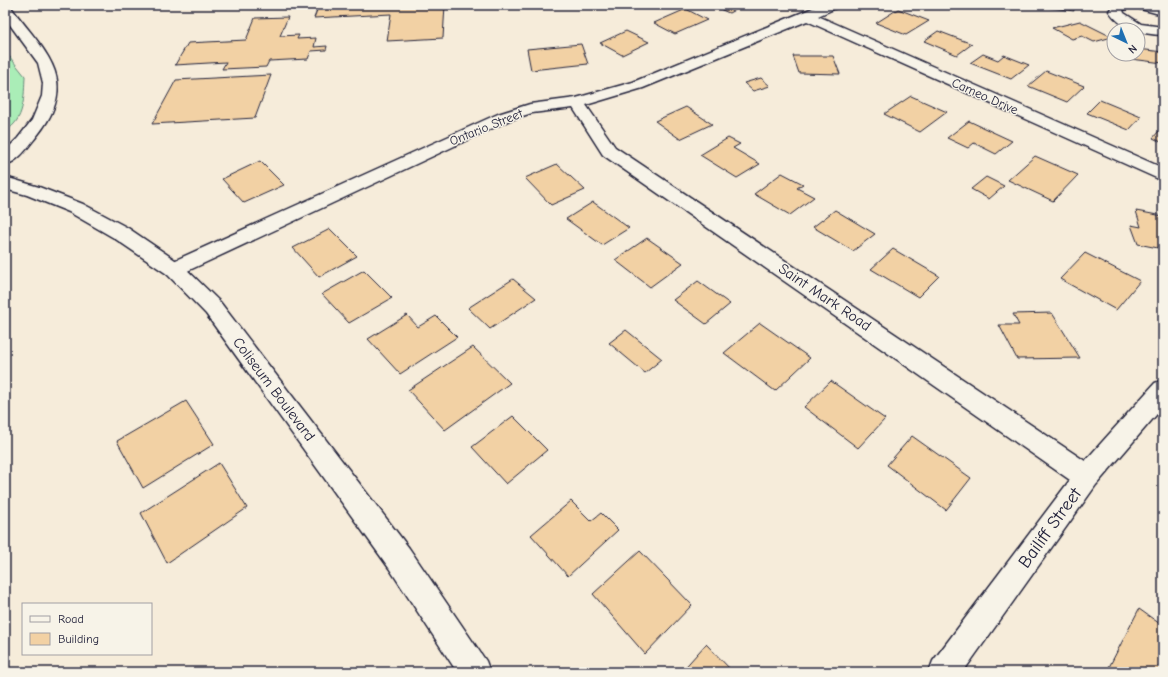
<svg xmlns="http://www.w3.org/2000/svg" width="1168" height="677" font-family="'Comic Neue',sans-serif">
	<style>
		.green { fill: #aaedb7; stroke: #668879 }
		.building { fill: #f2d1a4; stroke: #22223b }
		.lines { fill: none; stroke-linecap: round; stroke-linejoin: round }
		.street-casing { stroke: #22223b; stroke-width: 3 }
		.secondary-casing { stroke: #22223b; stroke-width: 3 }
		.street { fill: #f7f3e8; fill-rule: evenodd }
		.secondary { fill: #f7f3e8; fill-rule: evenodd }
		.labels { text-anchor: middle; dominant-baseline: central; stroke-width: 3; stroke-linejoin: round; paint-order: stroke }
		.far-street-label { font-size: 13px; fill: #22223b; stroke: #f7f3e8 }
		.street-label { font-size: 15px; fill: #22223b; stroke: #f7f3e8 }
		.near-street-label { font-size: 18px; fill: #22223b; stroke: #f7f3e8 }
	</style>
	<rect width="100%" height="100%" fill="#f6ecda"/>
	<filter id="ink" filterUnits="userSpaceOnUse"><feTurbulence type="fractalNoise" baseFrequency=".025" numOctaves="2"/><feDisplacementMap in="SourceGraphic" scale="8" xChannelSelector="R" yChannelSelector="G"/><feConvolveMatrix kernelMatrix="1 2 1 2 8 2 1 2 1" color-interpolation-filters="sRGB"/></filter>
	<g filter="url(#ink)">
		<path class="green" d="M 5,51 L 25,76 C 24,96 25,121 5,131 Z"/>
		<g class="building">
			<path d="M 319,5 L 445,5 L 443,38 L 387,41 L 391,14 L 314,18 Z"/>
			<path d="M 710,5 L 744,5 L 729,13 Z"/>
			<path d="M 1045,5 L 1073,5 L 1074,11 L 1045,7 Z"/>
			<path d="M 686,9 L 707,20 L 675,34 L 654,23 Z"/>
			<path d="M 898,9 L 929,21 L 906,35 L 876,23 Z"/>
			<path d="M 288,17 L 280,36 L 299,35 L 297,39 L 316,38 L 314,47 L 327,46 L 326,50 L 311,51 L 308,59 L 269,61 L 266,67 L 222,69 L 226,62 L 175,65 L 188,43 L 246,40 L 255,18 Z"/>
			<path d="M 1080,21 L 1112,37 L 1094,42 L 1082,36 L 1072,39 L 1052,28 Z"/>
			<path d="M 626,31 L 649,42 L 622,55 L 600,43 Z"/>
			<path d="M 938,31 L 972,44 L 957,55 L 924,41 Z"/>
			<path d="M 581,44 L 588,64 L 531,70 L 527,49 Z"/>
			<path d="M 1138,49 L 1163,52 L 1163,63 L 1131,59 L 1129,54 L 1138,54 Z"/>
			<path d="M 983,54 L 998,60 L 1004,55 L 1029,65 L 1011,79 L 970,63 Z"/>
			<path d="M 793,56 L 833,56 L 840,74 L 799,73 Z"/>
			<path d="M 1046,71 L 1084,86 L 1067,102 L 1028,86 Z"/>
			<path d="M 271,75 L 255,118 L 152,124 L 176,80 Z"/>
			<path d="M 761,78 L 770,86 L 753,91 L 744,83 Z"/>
			<path d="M 911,96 L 947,112 L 920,132 L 884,114 Z"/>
			<path d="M 1100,100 L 1141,117 L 1129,130 L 1087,113 Z"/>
			<path d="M 686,107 L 712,124 L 680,139 L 655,121 Z"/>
			<path d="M 969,121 L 1012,141 L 996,154 L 974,143 L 968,148 L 947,138 Z"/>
			<path d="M 1163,126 L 1163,143 L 1153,138 Z"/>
			<path d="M 728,138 L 740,144 L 733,148 L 760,164 L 737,178 L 700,155 Z"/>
			<path d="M 1035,156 L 1078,175 L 1053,201 L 1008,180 Z"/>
			<path d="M 260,161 L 284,185 L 244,203 L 222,179 Z"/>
			<path d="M 557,164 L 585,190 L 551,205 L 525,178 Z"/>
			<path d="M 782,173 L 803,184 L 797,188 L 814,197 L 790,215 L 754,194 Z"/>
			<path d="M 986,177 L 1004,186 L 989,199 L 971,189 Z"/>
			<path d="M 593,202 L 629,228 L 602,245 L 566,219 Z"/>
			<path d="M 835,210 L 875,234 L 853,251 L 813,227 Z"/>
			<path d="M 1136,211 L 1163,216 L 1163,249 L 1138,244 L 1131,225 L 1141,227 Z"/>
			<path d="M 330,229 L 357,256 L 319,277 L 293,248 Z"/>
			<path d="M 647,238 L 683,263 L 650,287 L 615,260 Z"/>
			<path d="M 893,249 L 939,276 L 918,297 L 871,269 Z"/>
			<path d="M 1085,253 L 1140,281 L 1116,310 L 1060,279 Z"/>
			<path d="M 364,270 L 392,298 L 349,323 L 322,294 Z"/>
			<path d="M 513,279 L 536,298 L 490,329 L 468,308 Z"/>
			<path d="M 698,281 L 730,304 L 706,324 L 673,300 Z"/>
			<path d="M 1052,313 L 1080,358 L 1017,359 L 999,325 L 1019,325 L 1013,314 Z"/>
			<path d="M 407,315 L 418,327 L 436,316 L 457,337 L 400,374 L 368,339 Z"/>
			<path d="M 760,323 L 810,358 L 775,391 L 724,353 Z"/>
			<path d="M 626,330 L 662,359 L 645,373 L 609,343 Z"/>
			<path d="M 473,347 L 510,383 L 445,430 L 408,390 Z"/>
			<path d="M 831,381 L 885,419 L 858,448 L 804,407 Z"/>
			<path d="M 186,401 L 214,444 L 143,488 L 117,441 Z"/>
			<path d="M 513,416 L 547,450 L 506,484 L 472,447 Z"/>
			<path d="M 912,436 L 971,478 L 946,510 L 887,465 Z"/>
			<path d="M 219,463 L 247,508 L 167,563 L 141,513 Z"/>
			<path d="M 571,501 L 591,521 L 601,513 L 618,530 L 568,576 L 531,535 Z"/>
			<path d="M 640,551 L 692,605 L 645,654 L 593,594 Z"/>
			<path d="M 1139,609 L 1163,626 L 1163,672 L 1108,672 L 1107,671 Z"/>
			<path d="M 706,644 L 733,672 L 681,672 Z"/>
		</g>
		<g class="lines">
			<defs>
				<g id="street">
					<path d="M 5,5 L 10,6 C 44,52 83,80 36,137 C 28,147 18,162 5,165 L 5,151 L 18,138 L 32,120 L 42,96 L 43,83 L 38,63 L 5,18 Z"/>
					<path d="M 820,5 L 838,5 L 836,8 L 818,16 L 1163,168 L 1163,181 L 807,21 L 643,88 L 586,105 L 615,147 L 1085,461 L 1155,383 L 1163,380 L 1163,407 L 1096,485 L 963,672 L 929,672 L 933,661 L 1070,480 L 603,155 L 573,108 L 532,113 L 510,120 L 181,274 L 174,276 L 167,274 L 164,269 L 167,264 L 498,114 L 530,104 L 576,98 L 633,82 Z"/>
					<path d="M 1113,5 L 1131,5 L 1129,8 L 1123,10 L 1124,13 L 1141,24 L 1163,27 L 1163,35 C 1142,34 1122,30 1109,11 Z"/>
					<path d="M 1135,5 L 1156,5 L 1163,7 L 1163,15 L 1137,8 Z"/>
				</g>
				<path id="secondary" d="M 5,177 L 39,187 L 83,204 L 128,228 L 181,264 L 220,302 L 409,548 L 486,661 L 490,672 L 457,672 L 389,568 L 206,314 L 167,274 L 114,238 L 69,212 L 27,195 L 5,189 Z"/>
			</defs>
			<use href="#street" class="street-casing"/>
			<use href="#secondary" class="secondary-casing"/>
			<use href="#street" class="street"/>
			<use href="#secondary" class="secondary"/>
		</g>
	</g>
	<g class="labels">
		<g class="far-street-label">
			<text transform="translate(985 96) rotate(24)">Cameo Drive</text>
			<text transform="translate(486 127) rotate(-22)">Ontario Street</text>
		</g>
		<g class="street-label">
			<text transform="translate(825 297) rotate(34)">Saint Mark Road</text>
			<text transform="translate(274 389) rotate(53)">Coliseum Boulevard</text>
		</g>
		<g class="near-street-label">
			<text transform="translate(1050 528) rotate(-54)">Bailiff Street</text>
		</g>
	</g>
	<rect width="1168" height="677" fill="none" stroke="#f7f3e8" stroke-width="20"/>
	<rect x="10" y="10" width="1148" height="657" fill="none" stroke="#22223b" stroke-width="1.5" filter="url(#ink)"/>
	<rect x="22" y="603" width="130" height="52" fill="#f7f3e8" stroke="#a29fa3"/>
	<rect x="30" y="616" width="20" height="6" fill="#f7f3e8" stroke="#a29fa3"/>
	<text x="58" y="623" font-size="12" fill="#22223b">Road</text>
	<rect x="30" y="633" width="20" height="12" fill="#f2d1a4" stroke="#a29fa3"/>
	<text x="58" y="643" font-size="12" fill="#22223b">Building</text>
	<g transform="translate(1126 42) rotate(137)"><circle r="19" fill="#f7f3e8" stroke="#a29fa3"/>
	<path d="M0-3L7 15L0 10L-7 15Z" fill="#1f6fb2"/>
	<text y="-6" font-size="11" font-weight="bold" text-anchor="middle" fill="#22223b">N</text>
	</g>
</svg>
